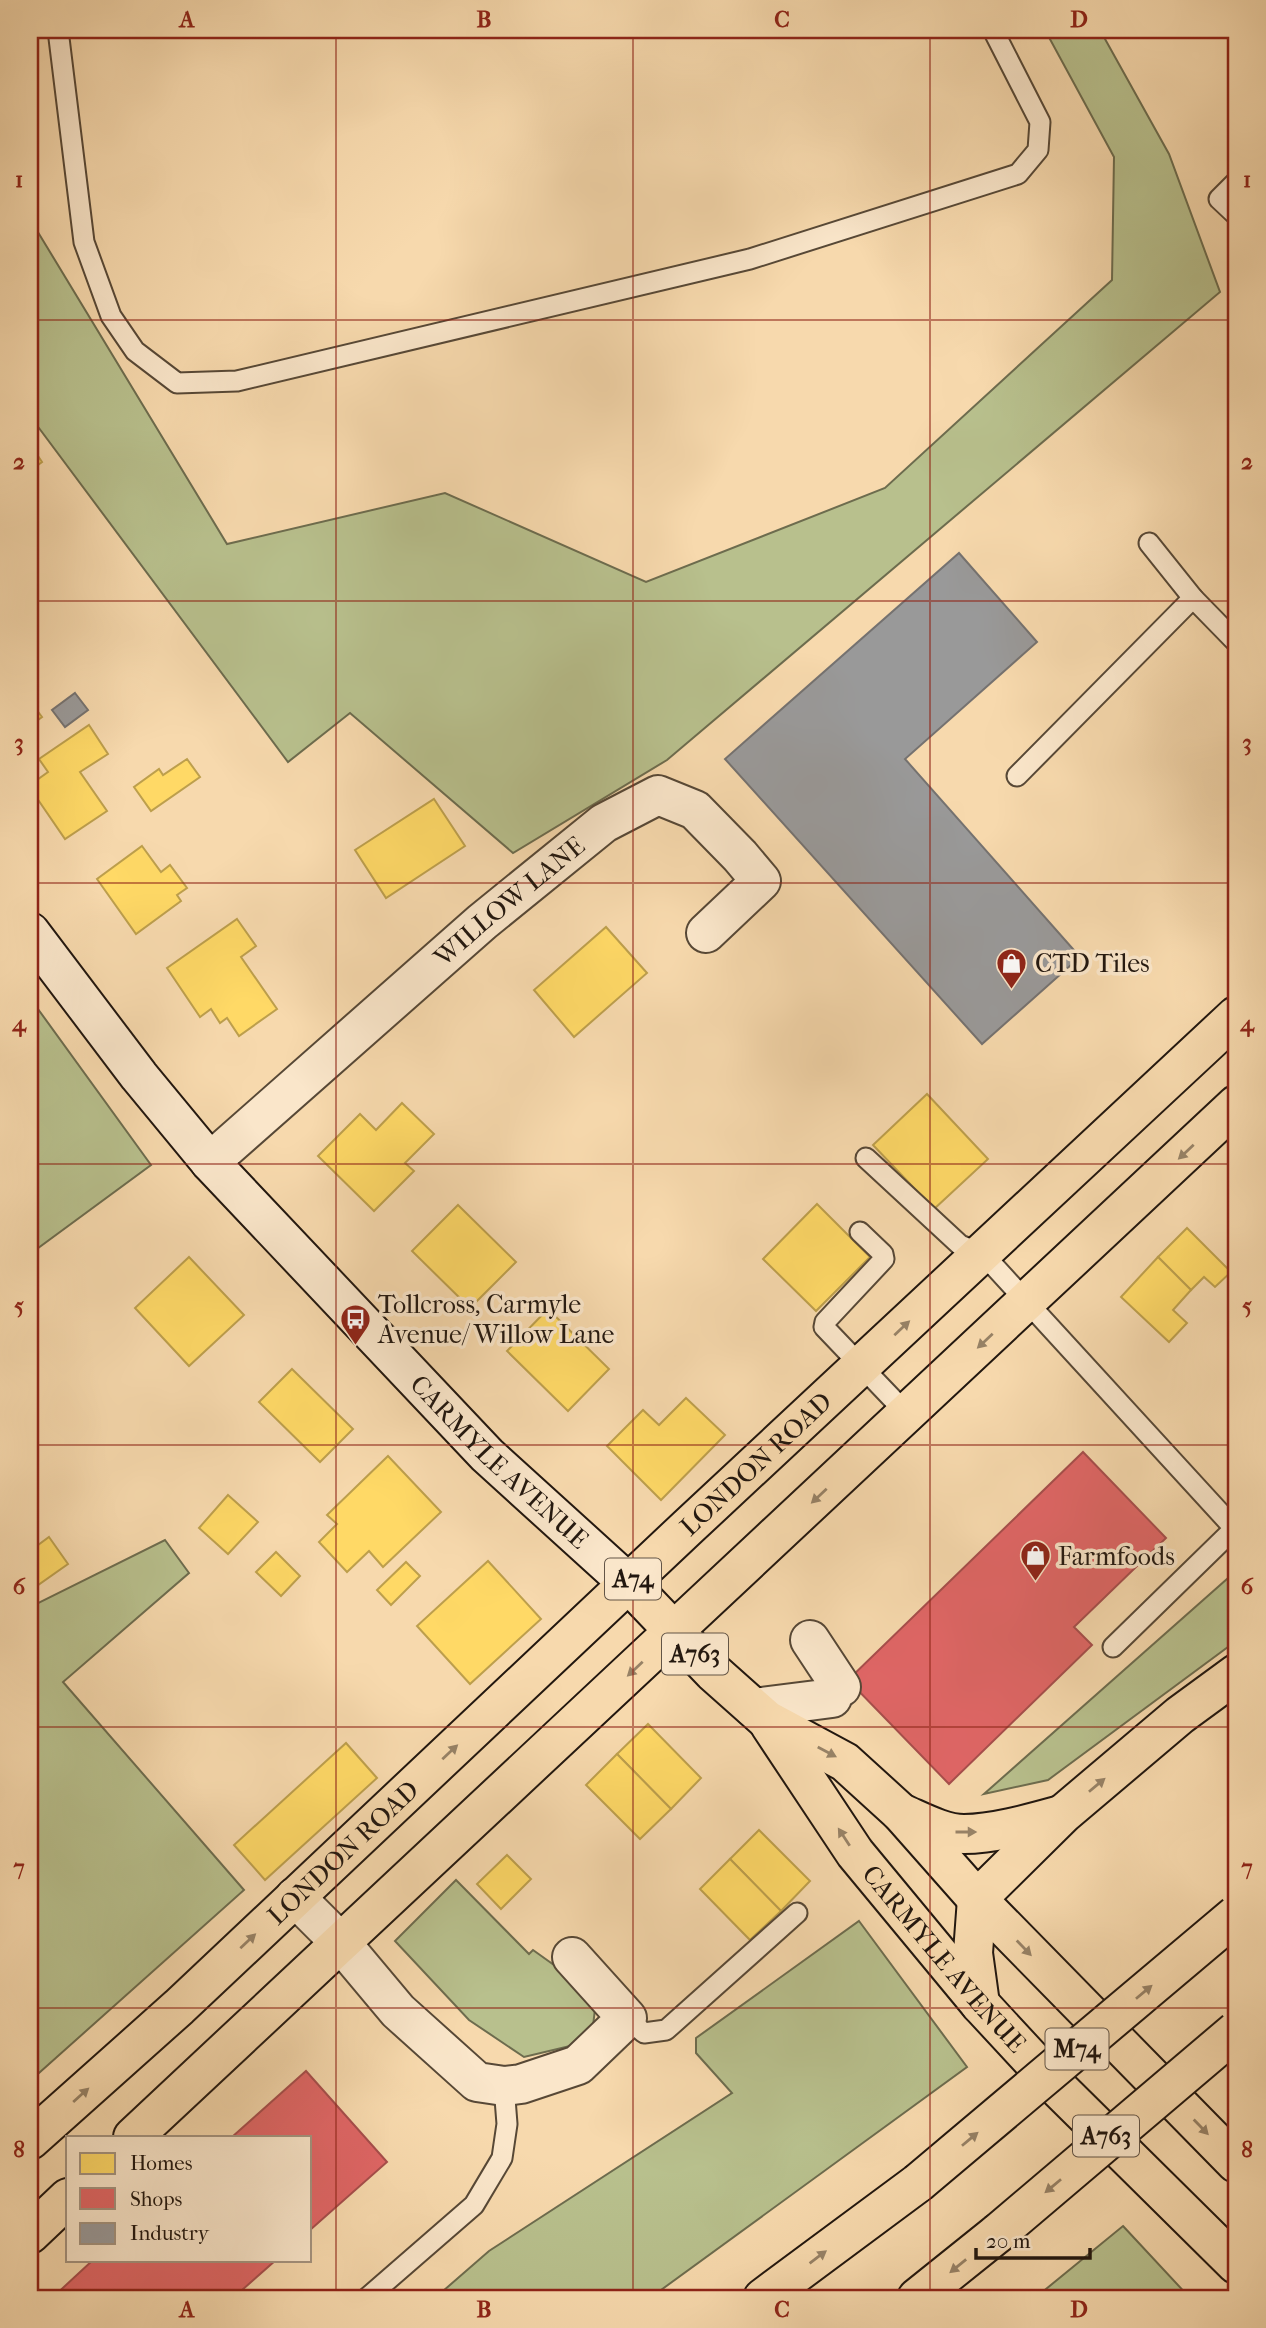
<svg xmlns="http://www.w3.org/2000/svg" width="1266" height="2328" font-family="'IM FELL French Canon',serif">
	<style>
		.green { fill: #b8c08d; stroke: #6d6c4e; stroke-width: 2 }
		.homes { fill: #ffd966; stroke: #bd9f4c; stroke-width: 2 }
		.shops { fill: #e06666; stroke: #a74e4c; stroke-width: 2 }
		.industry { fill: #999; stroke: #757270; stroke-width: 2 }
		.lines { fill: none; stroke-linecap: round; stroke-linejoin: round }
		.lane-casing { stroke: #574836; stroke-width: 23 }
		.street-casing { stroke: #574836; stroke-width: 42 }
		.secondary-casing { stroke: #22170f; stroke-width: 42 }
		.primary-casing { stroke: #22170f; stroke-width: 42 }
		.highway-casing { stroke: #22170f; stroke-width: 42 }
		.lane { stroke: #fae6ca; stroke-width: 19 }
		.street { stroke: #fae6ca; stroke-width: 38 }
		.secondary { stroke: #fae6ca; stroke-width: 38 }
		.primary { stroke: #f7d9ad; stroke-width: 38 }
		.highway { stroke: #f7d9ad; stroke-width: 38 }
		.highway-bridge-casing { stroke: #22170f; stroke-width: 42; stroke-linecap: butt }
		.highway-bridge { stroke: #f7d9ad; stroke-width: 38 }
		.oneway { fill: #978266 }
		.grid { fill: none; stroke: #8f2418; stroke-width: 2; stroke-opacity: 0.55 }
		.labels { text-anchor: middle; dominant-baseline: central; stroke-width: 7; stroke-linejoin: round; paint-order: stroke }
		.shield { fill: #fae6ca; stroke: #635547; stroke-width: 2 }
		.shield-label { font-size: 24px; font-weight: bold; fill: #22170f }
		.street-label { font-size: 26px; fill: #22170f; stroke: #fae6ca }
		.poi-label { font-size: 26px; fill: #22170f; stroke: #fae6ca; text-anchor: start }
		.neatline { fill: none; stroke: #8f2418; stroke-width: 2.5 }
		.grid-label { font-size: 23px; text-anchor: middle; font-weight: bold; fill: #8f2418 }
	</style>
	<rect width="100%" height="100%" fill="#f7d9ad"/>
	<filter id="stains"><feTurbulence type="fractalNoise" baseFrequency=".00286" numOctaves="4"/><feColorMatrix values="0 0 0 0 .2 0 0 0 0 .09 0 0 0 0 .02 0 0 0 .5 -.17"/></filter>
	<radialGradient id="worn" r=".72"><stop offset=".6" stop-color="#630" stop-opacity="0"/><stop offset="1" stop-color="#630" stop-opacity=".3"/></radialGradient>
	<g class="green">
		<path d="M 1045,30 L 1100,30 L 1169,154 L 1220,292 L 667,760 L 513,853 L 350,713 L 288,762 L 30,416 L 30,219 L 227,544 L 445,493 L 646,582 L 885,488 L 1112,280 L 1114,157 Z"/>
		<path d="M 30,998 L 151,1165 L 30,1254 Z"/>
		<path d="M 165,1540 L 189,1573 L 63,1682 L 244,1890 L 30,2081 L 30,1607 Z"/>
		<path d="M 1236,1571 L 1236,1641 L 1048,1780 L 984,1794 Z"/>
		<path d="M 456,1880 L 529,1954 L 533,1950 L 586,1988 L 595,2009 L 593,2026 L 570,2046 L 524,2057 L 469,2020 L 395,1941 Z"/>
		<path d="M 859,1921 L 967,2067 L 650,2298 L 435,2298 L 489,2251 L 732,2093 L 696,2053 L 696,2038 Z"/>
		<path d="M 1123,2226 L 1190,2298 L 1035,2298 Z"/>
	</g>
	<g class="homes">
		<path d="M 30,444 L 42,462 L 30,471 Z"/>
		<path d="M 30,701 L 42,717 L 30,726 Z"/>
		<path d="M 89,725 L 108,754 L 80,772 L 107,811 L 65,839 L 30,788 L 30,785 L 48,772 L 39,759 Z"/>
		<path d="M 187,759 L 200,777 L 151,811 L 134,787 L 159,769 L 163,775 Z"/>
		<path d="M 434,799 L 465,846 L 386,898 L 355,850 Z"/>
		<path d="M 142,846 L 161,872 L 170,865 L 187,888 L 177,895 L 181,901 L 136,934 L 97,879 Z"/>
		<path d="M 237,919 L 256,946 L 241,957 L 277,1009 L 239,1036 L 227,1018 L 220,1023 L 211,1009 L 200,1017 L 167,968 Z"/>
		<path d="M 606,927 L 647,973 L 574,1037 L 534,990 Z"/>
		<path d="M 927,1094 L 988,1159 L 934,1209 L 873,1145 Z"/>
		<path d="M 402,1103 L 434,1134 L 405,1163 L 414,1171 L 374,1211 L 318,1156 L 360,1114 L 376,1130 Z"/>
		<path d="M 817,1204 L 870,1257 L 816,1311 L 763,1259 Z"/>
		<path d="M 458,1205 L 516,1262 L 470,1308 L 412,1251 Z"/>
		<path d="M 1187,1228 L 1231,1272 L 1215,1287 L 1204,1277 L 1191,1290 L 1158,1257 Z"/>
		<path d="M 189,1257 L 244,1315 L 189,1366 L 135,1308 Z"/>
		<path d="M 1158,1257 L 1191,1290 L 1173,1310 L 1187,1323 L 1169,1342 L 1121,1297 Z"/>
		<path d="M 548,1309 L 609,1369 L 568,1411 L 507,1351 Z"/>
		<path d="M 292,1369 L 353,1429 L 320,1462 L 259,1402 Z"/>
		<path d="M 686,1398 L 725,1435 L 661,1500 L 607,1446 L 643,1410 L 659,1425 Z"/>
		<path d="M 388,1456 L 441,1512 L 383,1567 L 369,1551 L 347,1572 L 319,1542 L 337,1524 L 327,1515 Z"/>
		<path d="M 228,1495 L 258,1522 L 228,1554 L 199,1528 Z"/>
		<path d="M 49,1537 L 68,1564 L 31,1590 L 30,1551 Z"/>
		<path d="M 276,1552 L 300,1576 L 281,1596 L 256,1572 Z"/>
		<path d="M 488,1561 L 541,1619 L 470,1684 L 417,1626 Z"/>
		<path d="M 406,1562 L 420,1576 L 391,1605 L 377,1590 Z"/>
		<path d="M 648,1724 L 701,1778 L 671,1809 L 617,1754 Z"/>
		<path d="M 346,1743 L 377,1778 L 265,1880 L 234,1845 Z"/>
		<path d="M 617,1754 L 671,1809 L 640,1839 L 586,1785 Z"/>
		<path d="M 759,1830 L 810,1881 L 781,1911 L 730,1859 Z"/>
		<path d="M 507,1855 L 531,1879 L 501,1909 L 477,1884 Z"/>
		<path d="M 730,1859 L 781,1911 L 750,1940 L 700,1889 Z"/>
	</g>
	<g class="shops">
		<path d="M 1083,1452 L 1166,1538 L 1074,1627 L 1092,1645 L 949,1784 L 848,1680 Z"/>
		<path d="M 306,2071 L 387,2162 L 310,2230 L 310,2137 L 232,2137 Z"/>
		<path d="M 93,2260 L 276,2260 L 233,2298 L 52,2298 Z"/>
	</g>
	<g class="industry">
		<path d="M 959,553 L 1037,642 L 905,759 L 1080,957 L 982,1044 L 725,759 Z"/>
		<path d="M 75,693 L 88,710 L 65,727 L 52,710 Z"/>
	</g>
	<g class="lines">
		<defs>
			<g id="lane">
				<path d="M 58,30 L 84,242 L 111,316 L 135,351 L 177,383 L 237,381 L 750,259 L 1018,174 L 1038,150 L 1040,122 L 993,30"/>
				<path d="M 1236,182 L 1219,199 L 1236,215"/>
				<path d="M 1149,543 L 1193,598 L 1236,642"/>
				<path d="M 1017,776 L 1193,598"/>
				<path d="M 866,1158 L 960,1245 L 983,1254 L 1234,1528"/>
				<path d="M 860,1232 L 883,1254 L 884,1259 L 825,1322 L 824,1327 L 907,1414"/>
				<path d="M 1113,1647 L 1236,1527"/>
				<path d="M 627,2018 L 644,2033 L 666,2030 L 797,1913"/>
				<path d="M 367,2298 L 474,2205 L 502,2158 L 507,2124 L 504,2086"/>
			</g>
			<g id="street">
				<path id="s1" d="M 210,1162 L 482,922 L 604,823 L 658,795 L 695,810 L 740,856 L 761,881 L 706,933"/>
				<path d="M 810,1640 L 841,1687"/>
				<path d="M 754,1708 L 832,1698"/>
				<path d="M 295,1897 L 341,1943 L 398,2011 L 477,2082 L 504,2086 L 521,2084 L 578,2065 L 627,2018 L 572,1957"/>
			</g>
			<g id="secondary">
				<path id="s2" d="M 30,932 L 139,1076 L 210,1162 L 487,1455 L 628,1583"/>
			</g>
			<g id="primary">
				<path d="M 628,1583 L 713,1672 L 767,1720 L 845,1762 L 901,1813 L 977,1899 L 1236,2163"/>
				<path id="s3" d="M 770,1725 L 855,1853 L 980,2004 L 1054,2084 L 1236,2264"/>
				<path d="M 133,2137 L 1236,1105"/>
				<path id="s4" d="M 30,2140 L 179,2007 L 688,1527 L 1236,1016"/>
				<path d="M 30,2234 L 68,2198"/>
			</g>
			<g id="highway">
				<path d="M 901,1813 C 920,1821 943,1834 964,1834 C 994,1834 1032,1823 1061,1815"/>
				<path d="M 980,2004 L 973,1953 L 977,1899 L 1063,1814 L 1180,1715 L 1236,1674"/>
				<path d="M 763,2298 L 918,2183"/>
				<path d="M 917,2298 L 998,2233"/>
			</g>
		</defs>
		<use href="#lane" class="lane-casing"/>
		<use href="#street" class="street-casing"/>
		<use href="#secondary" class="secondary-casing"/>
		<use href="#primary" class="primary-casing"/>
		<use href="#highway" class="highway-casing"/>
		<use href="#lane" class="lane"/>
		<use href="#street" class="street"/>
		<use href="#secondary" class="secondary"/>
		<use href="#primary" class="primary"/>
		<use href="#highway" class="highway"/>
		<defs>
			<g id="highway-bridge">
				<path d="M 918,2183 L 1236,1915"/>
				<path d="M 998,2233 L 1236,2031"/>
			</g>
		</defs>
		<use href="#highway-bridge" class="highway-bridge-casing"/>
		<use href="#highway-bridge" class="highway-bridge"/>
	</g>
	<defs><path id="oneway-solid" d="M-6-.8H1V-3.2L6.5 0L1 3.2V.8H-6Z" transform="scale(1.75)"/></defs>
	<g class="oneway">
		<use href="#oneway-solid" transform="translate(1186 1152) rotate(137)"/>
		<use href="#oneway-solid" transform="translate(902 1328) rotate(-43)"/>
		<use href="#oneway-solid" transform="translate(985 1341) rotate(137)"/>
		<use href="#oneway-solid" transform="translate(819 1496) rotate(137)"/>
		<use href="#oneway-solid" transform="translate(635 1669) rotate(137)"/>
		<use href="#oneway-solid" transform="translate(450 1752) rotate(-43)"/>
		<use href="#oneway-solid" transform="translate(827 1752) rotate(28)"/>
		<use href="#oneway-solid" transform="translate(1097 1785) rotate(-40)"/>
		<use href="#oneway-solid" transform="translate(966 1832)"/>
		<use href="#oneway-solid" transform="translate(844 1837) rotate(-123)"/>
		<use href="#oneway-solid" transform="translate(248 1941) rotate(-43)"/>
		<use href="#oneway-solid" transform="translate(1024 1948) rotate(46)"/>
		<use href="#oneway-solid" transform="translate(1144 1992) rotate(-40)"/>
		<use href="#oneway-solid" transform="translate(81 2095) rotate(-42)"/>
		<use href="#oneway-solid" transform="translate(1201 2127) rotate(46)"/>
		<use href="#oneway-solid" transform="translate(970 2139) rotate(-40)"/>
		<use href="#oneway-solid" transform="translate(1053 2186) rotate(140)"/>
		<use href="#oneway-solid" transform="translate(818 2257) rotate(-37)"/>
		<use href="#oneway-solid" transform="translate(958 2266) rotate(141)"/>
	</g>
	<path class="grid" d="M 336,30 L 336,2298M 633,30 L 633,2298M 930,30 L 930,2298M 30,320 L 1236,320M 30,601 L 1236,601M 30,883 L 1236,883M 30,1164 L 1236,1164M 30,1445 L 1236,1445M 30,1727 L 1236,1727M 30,2008 L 1236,2008"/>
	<defs>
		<symbol id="shop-pin" viewBox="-11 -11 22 30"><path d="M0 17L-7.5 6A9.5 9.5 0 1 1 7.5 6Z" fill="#8f2418" stroke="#fae6ca"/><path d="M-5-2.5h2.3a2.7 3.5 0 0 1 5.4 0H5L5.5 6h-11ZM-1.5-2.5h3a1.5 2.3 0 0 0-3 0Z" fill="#fff"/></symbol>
		<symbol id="bus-pin" viewBox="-11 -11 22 30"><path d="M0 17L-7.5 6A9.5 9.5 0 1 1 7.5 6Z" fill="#8f2418" stroke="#fae6ca"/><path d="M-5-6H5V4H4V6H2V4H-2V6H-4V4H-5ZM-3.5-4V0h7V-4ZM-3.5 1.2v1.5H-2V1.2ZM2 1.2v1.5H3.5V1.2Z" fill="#fff"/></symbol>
	</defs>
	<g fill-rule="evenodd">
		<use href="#shop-pin" x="994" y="946" width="35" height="47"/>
		<use href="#bus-pin" x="338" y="1302" width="35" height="47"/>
		<use href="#shop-pin" x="1018" y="1538" width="35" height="47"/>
	</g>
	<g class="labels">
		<g class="shield">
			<rect x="605" y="1558.5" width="56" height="41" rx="5"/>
			<rect x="662" y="1633.5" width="66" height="41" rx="5"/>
			<rect x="1045.5" y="2028.5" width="63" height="41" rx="5"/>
			<rect x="1073" y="2115.5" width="66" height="41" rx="5"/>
		</g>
		<g class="shield-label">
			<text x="633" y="1579">A74</text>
			<text x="695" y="1654">A763</text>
			<text x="1077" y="2049">M74</text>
			<text x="1106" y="2136">A763</text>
		</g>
		<g class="street-label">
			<text stroke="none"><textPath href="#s1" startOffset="397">WILLOW LANE</textPath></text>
			<text stroke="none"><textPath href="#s2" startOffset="709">CARMYLE AVENUE</textPath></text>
			<text stroke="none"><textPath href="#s4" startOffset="992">LONDON ROAD</textPath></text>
			<text stroke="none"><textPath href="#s4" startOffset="425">LONDON ROAD</textPath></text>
			<text stroke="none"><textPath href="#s3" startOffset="292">CARMYLE AVENUE</textPath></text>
		</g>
		<g class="poi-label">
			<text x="1035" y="963">CTD Tiles</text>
			<text x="378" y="1304">Tollcross, Carmyle<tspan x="378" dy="30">Avenue/ Willow Lane</tspan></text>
			<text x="1058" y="1556">Farmfoods</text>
		</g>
	</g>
	<rect width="1266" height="2328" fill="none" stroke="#f7d9ad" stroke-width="77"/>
	<rect x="66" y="2136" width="245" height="126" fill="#fae6ca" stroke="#a4937f" stroke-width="2"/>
	<rect x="80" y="2153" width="35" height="21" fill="#ffd966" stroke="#a4937f" stroke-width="2"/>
	<text x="130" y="2170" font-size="21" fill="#22170f">Homes</text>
	<rect x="80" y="2188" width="35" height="21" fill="#e06666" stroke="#a4937f" stroke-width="2"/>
	<text x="130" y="2206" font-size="21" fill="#22170f">Shops</text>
	<rect x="80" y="2223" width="35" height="21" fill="#999999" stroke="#a4937f" stroke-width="2"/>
	<text x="130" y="2240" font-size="21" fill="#22170f">Industry</text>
	<path d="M976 2248v10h114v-10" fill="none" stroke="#22170f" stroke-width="3.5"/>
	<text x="986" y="2248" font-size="21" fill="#22170f" stroke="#fae6ca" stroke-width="5" paint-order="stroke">20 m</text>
	<rect x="38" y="38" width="1190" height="2252" class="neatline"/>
	<g class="grid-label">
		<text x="187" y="27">A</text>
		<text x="484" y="27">B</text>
		<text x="782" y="27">C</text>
		<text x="1079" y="27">D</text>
		<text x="19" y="187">1</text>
		<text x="1247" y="187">1</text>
		<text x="19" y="469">2</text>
		<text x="1247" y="469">2</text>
		<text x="19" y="750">3</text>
		<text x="1247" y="750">3</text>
		<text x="19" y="1031">4</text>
		<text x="1247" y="1031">4</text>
		<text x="19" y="1313">5</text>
		<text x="1247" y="1313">5</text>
		<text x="19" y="1594">6</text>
		<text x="1247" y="1594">6</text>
		<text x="19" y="1875">7</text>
		<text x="1247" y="1875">7</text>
		<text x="19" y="2157">8</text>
		<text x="1247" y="2157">8</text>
		<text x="187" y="2317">A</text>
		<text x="484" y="2317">B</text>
		<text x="782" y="2317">C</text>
		<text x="1079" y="2317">D</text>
	</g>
	<rect width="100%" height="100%" filter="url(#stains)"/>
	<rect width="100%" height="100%" fill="url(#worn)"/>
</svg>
